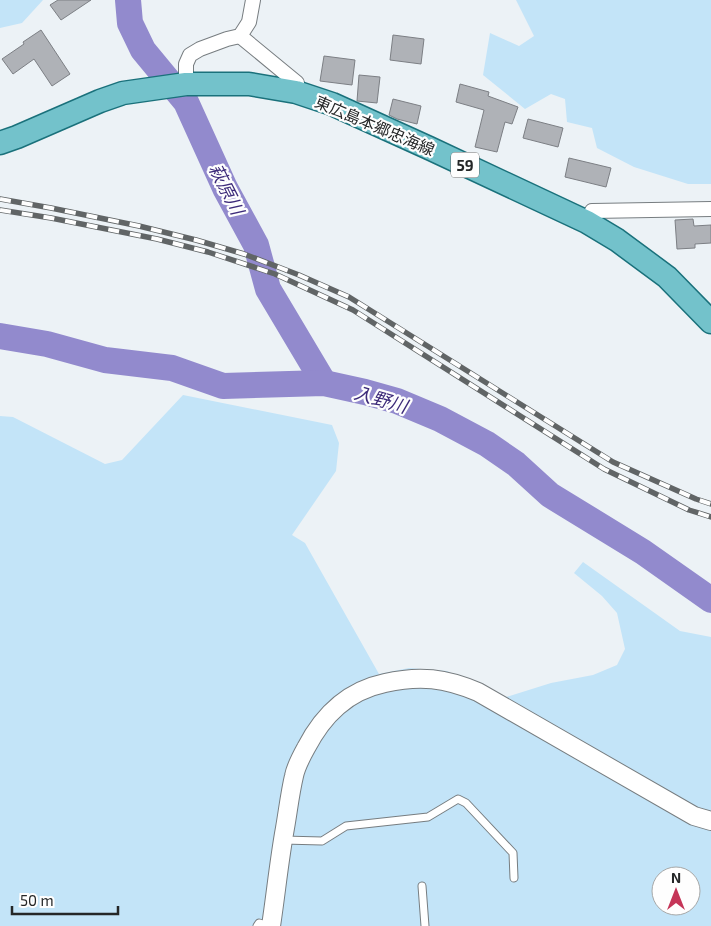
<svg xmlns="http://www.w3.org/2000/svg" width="711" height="926" font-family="'Exo 2','Noto Sans JP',sans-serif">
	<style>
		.green { fill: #c3e4f8; fill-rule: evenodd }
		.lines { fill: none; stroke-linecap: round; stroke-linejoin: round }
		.river { stroke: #928acd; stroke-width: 26 }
		.building { fill: #afb2b7; stroke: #7c7f84 }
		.service-casing { stroke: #777d80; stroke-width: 9 }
		.minor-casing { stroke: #777d80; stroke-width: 16 }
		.tertiary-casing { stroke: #777d80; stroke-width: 20 }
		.primary-casing { stroke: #1a717b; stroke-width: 25 }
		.service { stroke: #fff; stroke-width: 7 }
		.minor { stroke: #fff; stroke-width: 14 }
		.tertiary { stroke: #fff; stroke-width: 18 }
		.primary { stroke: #73c2cb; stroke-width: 22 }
		.rail-casing { stroke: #616566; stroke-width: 5.5 }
		.rail { stroke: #fefefe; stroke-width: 4; stroke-dasharray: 11; stroke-linecap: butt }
		.labels { text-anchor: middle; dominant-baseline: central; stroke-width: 4.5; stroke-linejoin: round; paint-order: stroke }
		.shield { fill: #fefefe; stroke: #656768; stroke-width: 1 }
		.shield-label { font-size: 15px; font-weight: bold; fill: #242627 }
		.street-label { font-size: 16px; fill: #242627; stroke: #fefefe }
		.water-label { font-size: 18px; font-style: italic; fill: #3d2b7a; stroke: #fefefe }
	</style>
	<rect width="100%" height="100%" fill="#ecf2f6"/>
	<g class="green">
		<path d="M 0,0 L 43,0 L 22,23 L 0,28 Z"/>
		<path d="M 516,0 L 711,0 L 711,184 L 688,184 L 634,167 L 597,148 L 592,128 L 567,122 L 565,99 L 551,94 L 525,109 L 483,75 L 490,33 L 519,46 L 534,36 Z"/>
		<path d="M 183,395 L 332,425 L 339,443 L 336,471 L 292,535 L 305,543 L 379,674 L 409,668 L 447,671 L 503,698 L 551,683 L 593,675 L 617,665 L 625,649 L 617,613 L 602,596 L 574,573 L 583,562 L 680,631 L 711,637 L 711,926 L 0,926 L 0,416 L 13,417 L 105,464 L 122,460 ZM 661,876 L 691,876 L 691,906 L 661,906 Z"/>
	</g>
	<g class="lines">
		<g class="river">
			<path d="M 128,0 L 130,23 L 143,50 L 186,102 L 225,188 L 256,245 L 268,289 L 324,383"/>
			<path d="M 0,336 L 47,344 L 105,360 L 172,368 L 223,386 L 324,383 L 365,392 L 397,401 L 440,419 L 487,444 L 516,464 L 550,495 L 643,552 L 711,600"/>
		</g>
	</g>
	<g class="building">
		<path d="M 58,0 L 91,0 L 61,20 L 50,5 Z"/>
		<path d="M 41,30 L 70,74 L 52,86 L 34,59 L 13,74 L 2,59 L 24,44 L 23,42 Z"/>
		<path d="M 393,35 L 424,39 L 421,64 L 390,60 Z"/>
		<path d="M 324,56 L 355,60 L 352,85 L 320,81 Z"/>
		<path d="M 359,75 L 380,77 L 377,103 L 357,101 Z"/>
		<path d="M 460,84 L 489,92 L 488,96 L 518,107 L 512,124 L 505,122 L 497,152 L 475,147 L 484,110 L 456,102 Z"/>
		<path d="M 393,99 L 421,106 L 417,124 L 397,119 L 389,115 Z"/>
		<path d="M 528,119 L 563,128 L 558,147 L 523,138 Z"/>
		<path d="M 569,158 L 611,168 L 606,187 L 565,177 Z"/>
		<path d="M 693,219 L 694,226 L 711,225 L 711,243 L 695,244 L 695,248 L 677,249 L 675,220 Z"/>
	</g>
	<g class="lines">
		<defs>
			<g id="service">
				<path d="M 283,840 L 322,841 L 346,826 L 428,817 L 458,799 L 466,803 L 513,853 L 514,878"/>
				<path d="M 422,886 L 425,926"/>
				<path d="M 257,926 L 259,923 L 270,926"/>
			</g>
			<g id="minor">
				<path d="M 240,36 L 297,83 L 296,92"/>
				<path d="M 186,84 L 186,64 L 190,55 L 200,49 L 227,39 L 240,36 L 249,22 L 253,0"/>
				<path d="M 587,222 L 592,211 L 711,209"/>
			</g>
			<path id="tertiary" d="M 271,926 C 276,893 279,861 285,828 C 288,811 290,793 294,776 C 296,766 301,757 306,748 C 323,715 347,691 385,683 C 420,675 445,678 478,692 L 694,816 L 711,821"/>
			<path id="primary" d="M 0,143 L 17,137 L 100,101 L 123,93 L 186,84 L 249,84 L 296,92 L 332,104 L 429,148 L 587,222 L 617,240 L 667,277 L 711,322"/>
		</defs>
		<use href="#service" class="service-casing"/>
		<use href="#minor" class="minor-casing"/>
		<use href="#tertiary" class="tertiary-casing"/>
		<use href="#primary" class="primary-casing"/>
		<use href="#service" class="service"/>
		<use href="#minor" class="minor"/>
		<use href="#tertiary" class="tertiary"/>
		<use href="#primary" class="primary"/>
		<defs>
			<g id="rail">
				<path d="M 0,199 L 51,208 L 139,226 L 196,240 L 244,254 L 299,275 L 349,297 L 613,462 L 696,499 L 711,504"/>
				<path d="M 0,210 L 51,218 L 157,239 L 208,252 L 275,274 L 353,310 L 604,469 L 689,510 L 711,517"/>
			</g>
		</defs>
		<use href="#rail" class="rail-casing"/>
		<use href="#rail" class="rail"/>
	</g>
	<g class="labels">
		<rect class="shield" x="451" y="152.5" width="28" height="25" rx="4"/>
		<g class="shield-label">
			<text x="465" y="165">59</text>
		</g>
		<g class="street-label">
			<text transform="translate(375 125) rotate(23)">東広島本郷忠海線</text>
		</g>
		<g class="water-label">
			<text transform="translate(227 189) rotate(63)">萩原川</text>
			<text transform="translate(381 399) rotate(16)">入野川</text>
		</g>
	</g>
	<g transform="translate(676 891)"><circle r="24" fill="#fefefe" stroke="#a7a8a8"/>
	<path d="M0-4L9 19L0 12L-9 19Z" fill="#c53558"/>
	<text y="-8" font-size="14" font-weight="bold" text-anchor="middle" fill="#242627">N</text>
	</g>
	<path d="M12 906v8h106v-8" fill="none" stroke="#242627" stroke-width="2.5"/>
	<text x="20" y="906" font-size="15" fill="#242627" stroke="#fefefe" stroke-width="4" paint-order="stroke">50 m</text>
</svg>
